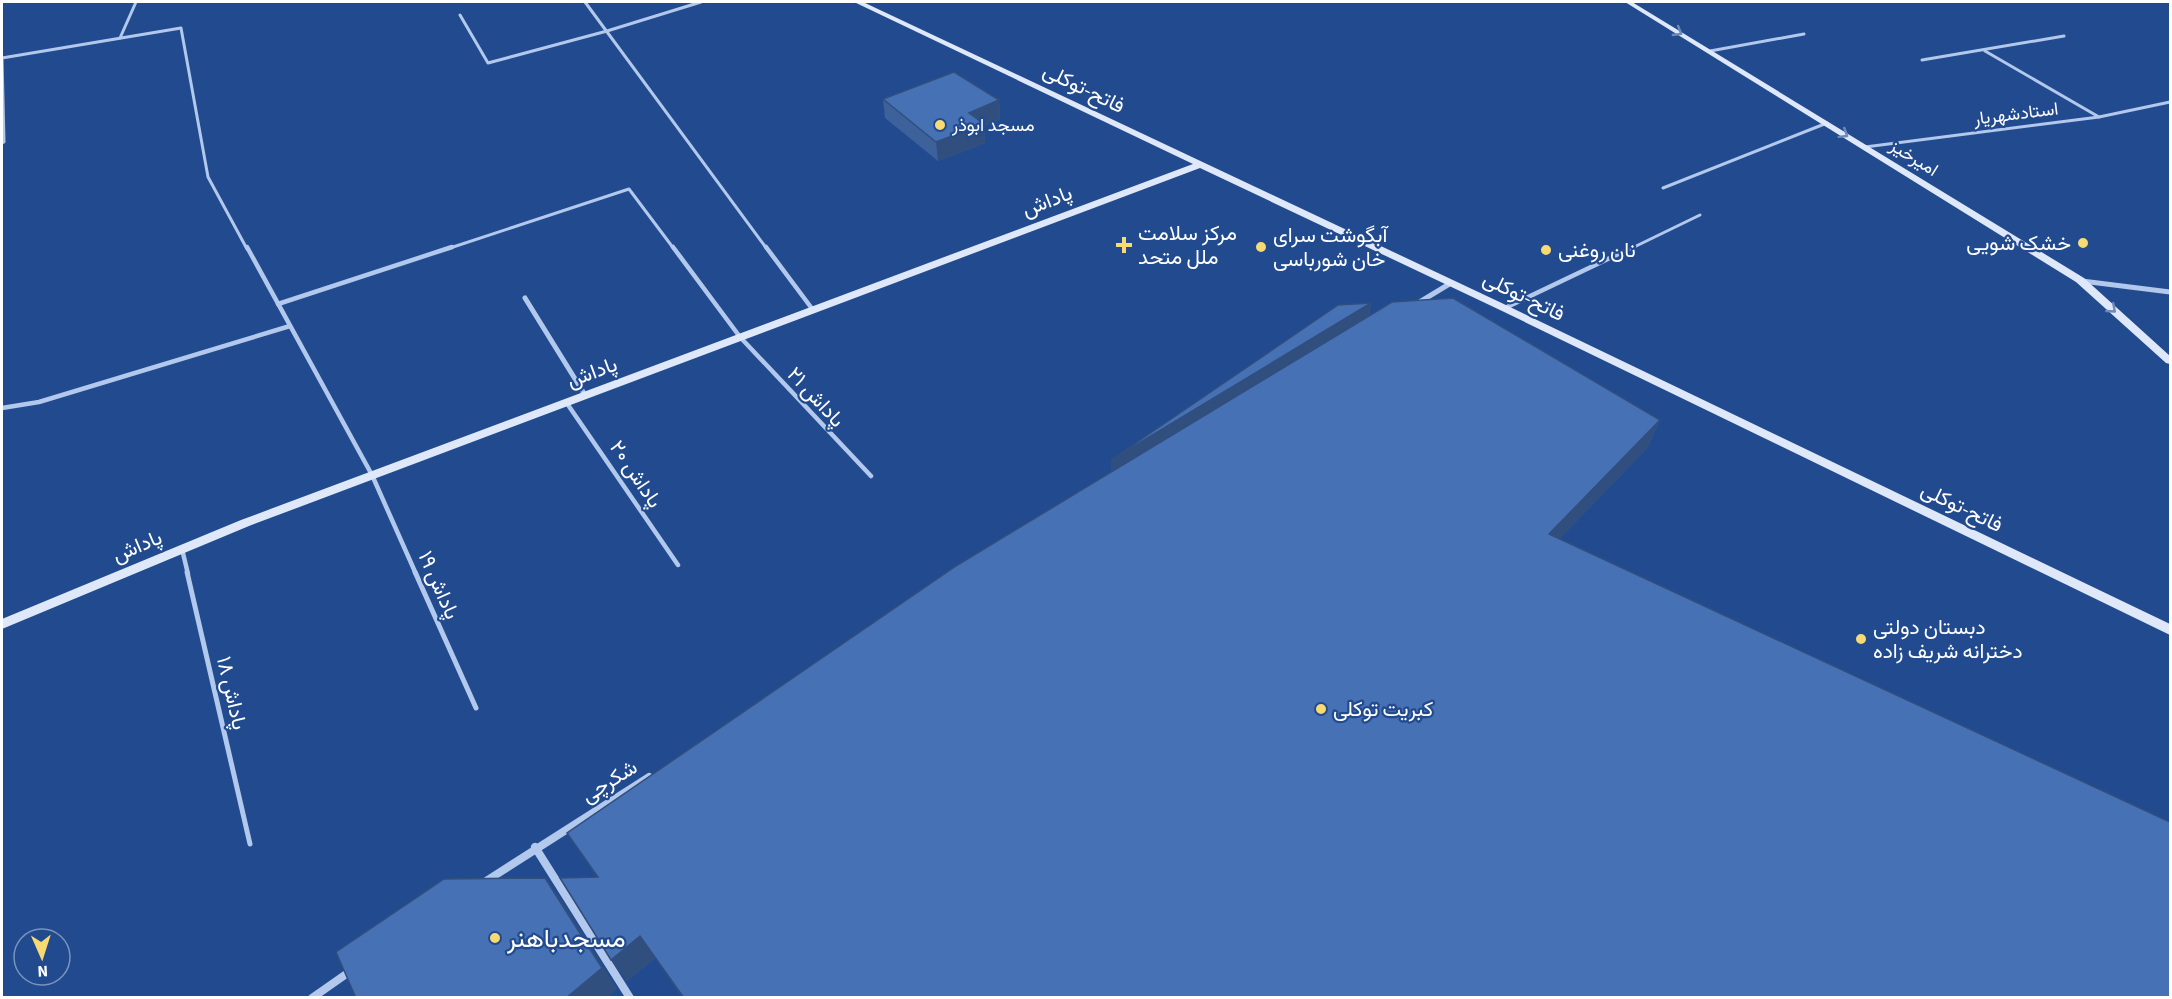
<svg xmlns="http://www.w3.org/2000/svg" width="2172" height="999" font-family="'Source Sans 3',Vazirmatn,sans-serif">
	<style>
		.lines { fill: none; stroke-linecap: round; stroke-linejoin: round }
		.lane-far2 { stroke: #b2c8ec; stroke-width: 3 }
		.lane-far1 { stroke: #b2c8ec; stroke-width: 4.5 }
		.lane { stroke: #b2c8ec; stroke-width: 5 }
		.street-far1 { stroke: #b2c8ec; stroke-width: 5 }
		.street { stroke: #b2c8ec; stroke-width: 8 }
		.secondary { fill: #dee8f9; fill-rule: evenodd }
		.wall { fill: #3c619b }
		.shaded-wall { fill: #314f7e }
		.building { fill: #4671b4; stroke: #314f7e; stroke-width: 1.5 }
		.oneway { stroke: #6d8ab9 }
		.poi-dot { fill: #f8da73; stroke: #224b8f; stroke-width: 2 }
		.labels { text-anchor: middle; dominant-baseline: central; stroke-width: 4.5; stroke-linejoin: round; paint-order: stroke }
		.far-street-label { font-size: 18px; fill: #fff; stroke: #224b8f }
		.far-poi-label { font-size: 18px; fill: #fff; stroke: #224b8f; text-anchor: start }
		.street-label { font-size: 21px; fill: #fff; stroke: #224b8f }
		.poi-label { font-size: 21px; fill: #fff; stroke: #224b8f; text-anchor: start }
		.near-poi-label { font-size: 26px; fill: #fff; stroke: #224b8f; text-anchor: start }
	</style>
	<rect width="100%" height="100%" fill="#224b8f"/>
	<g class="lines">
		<g class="lane-far2">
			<path d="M 585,2 L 767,249"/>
			<path d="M 460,15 L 488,63 L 607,31 L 701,2"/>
			<path d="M 120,38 L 136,2"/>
			<path d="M 1710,51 L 1804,34"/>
			<path d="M 1985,51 L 2099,117"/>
			<path d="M 1922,60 L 2064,36"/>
			<path d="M 2,143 L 4,142 L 2,58 L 181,28 L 208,177 L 247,249"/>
			<path d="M 1865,147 L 2099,117 L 2170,102"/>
			<path d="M 1663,188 L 1827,123"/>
			<path d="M 447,249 L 629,189 L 674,249"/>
			<path d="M 1630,249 L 1700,215"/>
		</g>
		<g class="lane-far1">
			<path d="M 247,247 L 372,475 L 416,574"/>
			<path d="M 673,247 L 740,337 L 871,476"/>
			<path d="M 766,247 L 813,310"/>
			<path d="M 278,304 L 452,247"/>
			<path d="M 1505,308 L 1633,247"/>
			<path d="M 566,402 L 678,565"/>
			<path d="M 2,408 L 39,402 L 290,326"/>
			<path d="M 182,549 L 188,574"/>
		</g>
		<g class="lane">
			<path d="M 187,572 L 250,844"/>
			<path d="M 415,572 L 476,708"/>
		</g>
		<g class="street-far1">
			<path d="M 2082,281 L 2170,292"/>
			<path d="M 525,298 L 585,395"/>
			<path d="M 1418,303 L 1451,283"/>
		</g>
		<g class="street">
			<path d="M 535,847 L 630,998"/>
			<path d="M 483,883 L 649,777"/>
			<path d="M 312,998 L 352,970"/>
		</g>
		<g class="secondary">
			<path d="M 854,2 L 863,2 L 1508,306 L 2170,624 L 2170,635 L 1500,310 L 1200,168 L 249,526 L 2,629 L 2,619 L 241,520 L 1193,164 Z"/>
			<path d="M 1625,2 L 1632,2 L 2084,278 L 2170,356 L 2170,364 L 2166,363 L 2076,282 Z"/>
		</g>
	</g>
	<g class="wall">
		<path d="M 883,99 L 999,100 L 1000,119 L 984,126 L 985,143 L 938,161 L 885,118 Z"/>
		<path d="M 1371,303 L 1369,316 L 1660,420 L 1648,447 L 1559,539 L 2170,998 L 683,998 L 655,958 L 627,981 L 597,877 L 567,833 L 1111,472 L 1111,460 Z"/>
	</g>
	<g class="shaded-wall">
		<path d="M 999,100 L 1000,119 L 984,126 L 985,143 L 938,161 L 936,142 L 969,113 Z"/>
		<path d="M 1371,303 L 1366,330 L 1111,487 L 1111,460 Z"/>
		<path d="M 1660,420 L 1648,447 L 1538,561 L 1549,534 Z"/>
		<path d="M 545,878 L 562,901 L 617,989 L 608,998 L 566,998 Z"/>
		<path d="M 640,936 L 655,958 L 627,981 L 611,960 Z"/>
	</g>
	<g class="building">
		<path d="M 954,72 L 999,100 L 969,113 L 984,124 L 936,142 L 883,99 Z"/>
		<path d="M 1453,298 L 1660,420 L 1549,534 L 2170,822 L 2170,998 L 684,998 L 640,936 L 611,960 L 560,878 L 598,877 L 567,833 L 956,566 L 1392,302 Z"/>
		<path d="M 1371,303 L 1111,460 L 1338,305 Z"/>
		<path d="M 545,878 L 602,968 L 566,998 L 356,998 L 336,952 L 444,879 Z"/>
	</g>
	<defs><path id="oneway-chevron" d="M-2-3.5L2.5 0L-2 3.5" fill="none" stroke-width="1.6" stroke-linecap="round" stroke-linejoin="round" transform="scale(1.5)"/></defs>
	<g class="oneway">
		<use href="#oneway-chevron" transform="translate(1678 32) rotate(31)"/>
		<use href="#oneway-chevron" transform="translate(1844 134) rotate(32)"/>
		<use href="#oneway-chevron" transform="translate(2112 309) rotate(41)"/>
	</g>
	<g class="poi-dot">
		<circle cx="940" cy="125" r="6"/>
		<circle cx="2083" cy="243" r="6"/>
		<path d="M1121 236h6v6h6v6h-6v6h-6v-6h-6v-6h6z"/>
		<circle cx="1261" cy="247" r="6"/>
		<circle cx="1546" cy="250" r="6"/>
		<circle cx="1861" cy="639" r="6"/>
		<circle cx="1321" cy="709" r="6"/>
		<circle cx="495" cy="938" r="6"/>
	</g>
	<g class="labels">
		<g class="far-street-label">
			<text transform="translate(2016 114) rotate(-7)">استادشهریار</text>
			<text transform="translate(1914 158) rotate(32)">امیرخیز</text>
		</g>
		<g class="far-poi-label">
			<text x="952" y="125">مسجد ابوذر</text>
		</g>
		<g class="street-label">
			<text transform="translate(1084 88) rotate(26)">فاتح-توکلی</text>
			<text transform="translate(1047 201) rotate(-21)">پاداش</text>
			<text transform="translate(1524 296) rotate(26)">فاتح-توکلی</text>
			<text transform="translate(592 372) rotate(-20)">پاداش</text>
			<text transform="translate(816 397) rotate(47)">پاداش ۲۱</text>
			<text transform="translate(636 474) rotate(56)">پاداش ۲۰</text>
			<text transform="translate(1962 507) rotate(26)">فاتح-توکلی</text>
			<text transform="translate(137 546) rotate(-23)">پاداش</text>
			<text transform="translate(439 585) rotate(66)">پاداش ۱۹</text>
			<text transform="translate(232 693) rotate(77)">پاداش ۱۸</text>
			<text transform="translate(609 781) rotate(-32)">شکرچی</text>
		</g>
		<g class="poi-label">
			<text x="1138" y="233">مرکز سلامت<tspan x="1138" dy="24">ملل متحد</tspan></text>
			<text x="1273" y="235">آبگوشت سرای<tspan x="1273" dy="24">خان شورباسی</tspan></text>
			<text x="2071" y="243" text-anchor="end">خشک شویی</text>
			<text x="1558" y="250">نان روغنی</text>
			<text x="1873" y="627">دبستان دولتی<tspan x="1873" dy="24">دخترانه شریف زاده</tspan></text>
			<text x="1333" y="709">کبریت توکلی</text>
		</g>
		<g class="near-poi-label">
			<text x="507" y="938">مسجدباهنر</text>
		</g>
	</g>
	<rect width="2172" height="999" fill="none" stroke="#ffffff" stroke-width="6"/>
	<g transform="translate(42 957) rotate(177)"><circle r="28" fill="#224b8f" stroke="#7a93bc" stroke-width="1.5"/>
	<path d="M0-4.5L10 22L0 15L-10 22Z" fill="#f8da73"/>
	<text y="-9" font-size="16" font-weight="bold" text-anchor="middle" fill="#ffffff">N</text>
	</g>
</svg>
